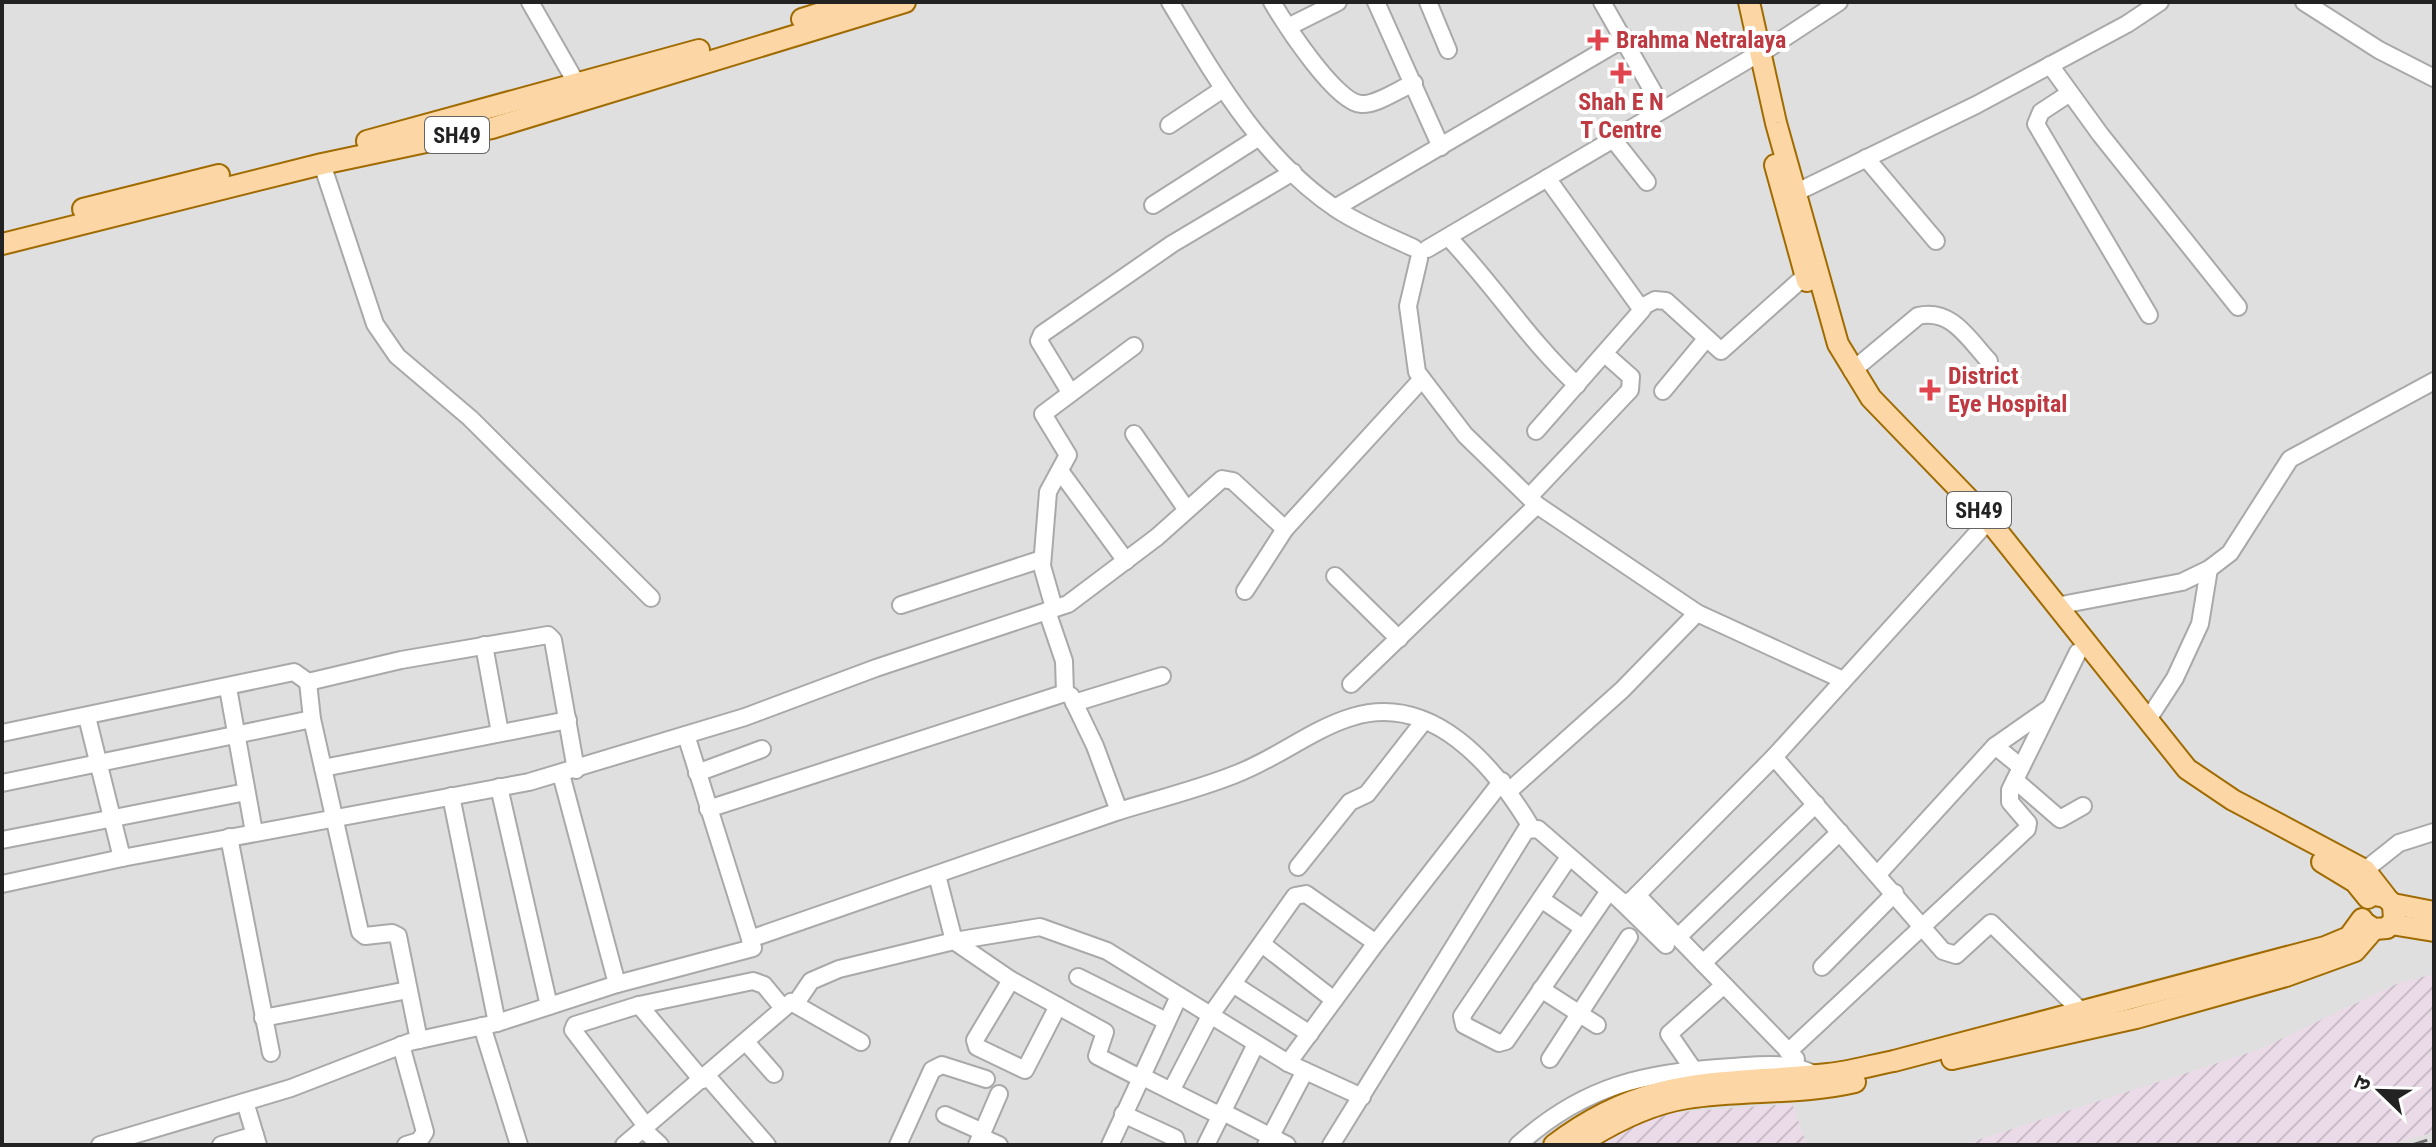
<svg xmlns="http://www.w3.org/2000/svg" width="2436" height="1147" font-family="'Roboto Condensed','Noto Sans Devanagari',sans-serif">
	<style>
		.residential { fill: #e0dfdf }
		.industrial { fill: url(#industrial-furrows) }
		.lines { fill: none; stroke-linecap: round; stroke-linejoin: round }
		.minor-casing { stroke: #a9a9a9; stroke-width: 20 }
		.major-casing { stroke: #a06b00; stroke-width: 24 }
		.minor { stroke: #fff; stroke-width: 16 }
		.major { stroke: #fcd6a4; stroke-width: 20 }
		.rail { stroke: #707070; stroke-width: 3; stroke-dasharray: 16 16; stroke-linecap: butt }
		.health-dot { fill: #e0444e; stroke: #fff; stroke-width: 3 }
		.labels { text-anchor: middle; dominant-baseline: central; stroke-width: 8; stroke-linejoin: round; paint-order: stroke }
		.shield { fill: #fff; stroke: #646464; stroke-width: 2 }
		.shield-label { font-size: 22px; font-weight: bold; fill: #222 }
		.health-label { font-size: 24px; font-weight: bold; fill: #be3a42; stroke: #fff; text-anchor: start }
	</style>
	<defs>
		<pattern id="industrial-furrows" width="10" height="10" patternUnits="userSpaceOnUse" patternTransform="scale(2)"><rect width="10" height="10" fill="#ebdbe8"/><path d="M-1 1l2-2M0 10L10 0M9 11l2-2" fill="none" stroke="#c9bcc7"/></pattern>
	</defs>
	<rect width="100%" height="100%" fill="#f2efe9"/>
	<rect class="residential" x="2" y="2" width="2432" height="1143"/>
	<g class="industrial">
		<path d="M 2434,974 L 2434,1132 L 2390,1145 L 1962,1145 L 2258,1050 L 2399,983 Z"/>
		<path d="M 1792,1104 L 1807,1145 L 1595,1145 L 1639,1115 Z"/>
	</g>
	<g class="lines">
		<defs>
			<g id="minor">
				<path d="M 530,2 L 581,91"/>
				<path d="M 1170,2 C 1215,77 1262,160 1338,210 C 1361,225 1388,236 1414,248"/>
				<path d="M 1272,2 C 1285,24 1336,103 1361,104 C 1377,105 1399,89 1414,83"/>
				<path d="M 1376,2 L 1441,147"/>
				<path d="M 1428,2 L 1448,50"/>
				<path d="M 1602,2 L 1663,109"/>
				<path d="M 2304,2 L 2379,50 L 2434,78"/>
				<path d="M 1288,27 L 1338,2"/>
				<path d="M 1760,54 L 1839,2"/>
				<path d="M 2050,65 L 2100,134 L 2238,307"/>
				<path d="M 2070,93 L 2041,112 L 2036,124 L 2149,315"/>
				<path d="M 1169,125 L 1223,89"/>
				<path d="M 1613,139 L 1647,182"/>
				<path d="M 1866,158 L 1936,241"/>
				<path d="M 322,164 L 375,324 L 397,356 L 470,418 L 651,598"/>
				<path d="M 1795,193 L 1976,105 L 2127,24 L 2160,2"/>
				<path d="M 1153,205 L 1259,137"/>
				<path d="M 1335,208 L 1625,38"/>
				<path d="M 1448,237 C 1494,285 1529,341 1577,385"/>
				<path d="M 1427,249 L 1751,58"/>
				<path d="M 1419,259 L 1408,306 L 1417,372 L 1465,435 L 1537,505 L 1697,613 L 1843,680"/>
				<path d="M 1642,307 L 1655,300 L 1666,301 L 1721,351 L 1805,276"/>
				<path d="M 1852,371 L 1918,316 C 1952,308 1969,340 1989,361"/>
				<path d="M 1663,391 L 1706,339"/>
				<path d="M 1070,392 L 1039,341 L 1042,334 L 1172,244 L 1293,172"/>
				<path d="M 1536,431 L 1642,310 L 1547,178"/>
				<path d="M 1134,434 L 1187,510"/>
				<path d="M 1060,471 L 1126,561"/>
				<path d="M 1529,497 L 1630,390 L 1631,377 L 1605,354"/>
				<path d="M 1335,576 L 1399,639"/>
				<path d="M 1245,591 L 1285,529 L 1422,379"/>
				<path d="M 901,605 L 1042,559"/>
				<path d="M 2056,606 L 2182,582 L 2209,569 L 2230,553 L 2290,459 L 2434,381"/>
				<path d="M 1054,608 L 1042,566 L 1048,492 L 1068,455 L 1043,414 L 1134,346"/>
				<path d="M 1047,611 L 1064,661 L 1065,693"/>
				<path d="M 484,645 L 500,733"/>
				<path d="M 1351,684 L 1537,505"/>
				<path d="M 228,688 L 254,832"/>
				<path d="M 1074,703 L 1162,676"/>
				<path d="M 87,717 L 122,858"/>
				<path d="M 2147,721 L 2175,678 L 2200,624 L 2209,569"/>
				<path d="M 2,733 L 294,672 L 308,682"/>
				<path d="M 1995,746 L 2021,767"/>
				<path d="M 1774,757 L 1943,951 L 1956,955 L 1991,923 L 2081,1011"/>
				<path d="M 323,768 L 568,720"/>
				<path d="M 697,773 L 762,749"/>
				<path d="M 561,774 L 617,984"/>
				<path d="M 2015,780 L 2060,819 L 2083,806"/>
				<path d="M 2,783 L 312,719"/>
				<path d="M 499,787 L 549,1006"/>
				<path d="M 1509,791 L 1622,690 L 1697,613"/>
				<path d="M 451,796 L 497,1023"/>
				<path d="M 708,809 L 1065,693 L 1071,696 L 1095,746 L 1119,811 C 1158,799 1199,789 1236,774 C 1276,759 1312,729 1352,717 C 1433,692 1495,767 1531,827"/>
				<path d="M 229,837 L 271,1053"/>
				<path d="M 2,840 L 246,792"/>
				<path d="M 1569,857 L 1462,1016 L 1464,1025 L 1499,1043 L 1506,1041 L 1609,891"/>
				<path d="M 1298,867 L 1350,802 L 1367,794 L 1424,721"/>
				<path d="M 2365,870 L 2399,843 L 2434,832"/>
				<path d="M 1878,874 L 1995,746 L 2048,709"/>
				<path d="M 937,875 L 954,941 L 1011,980 L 1105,1032 L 1097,1056 L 1138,1077"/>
				<path d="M 2,884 L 122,858 L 529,782 L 745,717 L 876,668 L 1068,604 L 1157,537 L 1222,479 L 1233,481 L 1285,529"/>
				<path d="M 1637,895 L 1796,1059"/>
				<path d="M 1541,899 L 1583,928"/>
				<path d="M 1621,901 L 1666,945"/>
				<path d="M 1678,937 L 1816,804"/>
				<path d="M 750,939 L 1119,811"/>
				<path d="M 1262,944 L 1334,1000"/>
				<path d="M 1703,963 L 1840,832"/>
				<path d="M 1822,967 L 1895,893"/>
				<path d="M 1078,977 L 1166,1021"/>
				<path d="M 1011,980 L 975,1040 L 977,1047 L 1025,1070 L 1058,1006"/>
				<path d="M 1233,984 L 1310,1034"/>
				<path d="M 1541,989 L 1597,1025"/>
				<path d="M 796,1003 L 811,981 L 839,969 L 954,941 L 1040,927 L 1107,951 L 1288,1063 L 1362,1097"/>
				<path d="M 639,1005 L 702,1080"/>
				<path d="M 263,1018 L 408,990"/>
				<path d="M 482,1026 L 519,1145"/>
				<path d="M 419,1040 L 398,936 L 392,933 L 365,936 L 360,932 L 312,719 L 308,682 L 401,660 L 548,635 L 553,640 L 576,770"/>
				<path d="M 746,1042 L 774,1074"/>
				<path d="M 401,1045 L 425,1132 L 419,1141 L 406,1145"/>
				<path d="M 1788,1052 L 2027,829 L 2028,823 L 2010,802 L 2010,790 L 2078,652"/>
				<path d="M 1550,1059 L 1629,937"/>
				<path d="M 1288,1063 L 1376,943 L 1502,781"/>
				<path d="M 1693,1069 L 1669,1034 L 1724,985"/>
				<path d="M 1139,1075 L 1219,1115"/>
				<path d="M 707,1076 L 767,1145"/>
				<path d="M 1171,1091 L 1210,1016 L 1295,896 L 1306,894 L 1376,943"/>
				<path d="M 245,1102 L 258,1145"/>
				<path d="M 1221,1111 L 1287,1145"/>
				<path d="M 1123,1114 L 1175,1138 L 1177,1145"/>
				<path d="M 945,1115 L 983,1132"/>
				<path d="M 646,1126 L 573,1030 L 575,1025 L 639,1005 L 753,981 L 764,985 L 783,1008"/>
				<path d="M 643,1129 L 660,1145"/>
				<path d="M 981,1137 L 999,1145"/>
				<path d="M 100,1145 L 291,1088 L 410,1042 L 497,1023 L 617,984 L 753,948 L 686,735"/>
				<path d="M 221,1145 L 255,1135"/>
				<path d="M 624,1145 L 791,1002 L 861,1042"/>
				<path d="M 898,1145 L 932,1070 L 942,1065 L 986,1079"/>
				<path d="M 977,1145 L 999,1094"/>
				<path d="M 1110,1145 L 1179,996"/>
				<path d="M 1206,1145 L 1256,1044"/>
				<path d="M 1266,1145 L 1305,1071"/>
				<path d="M 1331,1145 L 1526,830 L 1538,829 L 1621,901 L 1627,903 L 1633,899 L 1774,757 L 1989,520"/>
				<path d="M 1518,1145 C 1584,1085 1646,1072 1732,1067 C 1762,1065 1788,1061 1816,1075"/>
			</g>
			<g id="major">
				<path d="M 1749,2 L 1776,123 L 1838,344 L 1871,398 L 1987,518 L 2187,769 L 2233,800 L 2365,870 L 2386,897"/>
				<path d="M 802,19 L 856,2"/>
				<path d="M 367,141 L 699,50"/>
				<path d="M 1775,165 L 1807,281"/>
				<path d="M 83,209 L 219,175"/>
				<path d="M 2,244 L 322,164 L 492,128 L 905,2"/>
				<path d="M 2322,862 L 2355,882 L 2368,898"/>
				<path d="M 2375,895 L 2385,897 L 2393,904 L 2434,912"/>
				<path d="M 2365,923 L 2374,929 L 2387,928 L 2394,920 L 2393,904"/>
				<path d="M 2391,924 L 2434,931"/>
				<path d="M 1952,1059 L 2136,1018 L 2286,976 L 2355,951 L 2374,929"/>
				<path d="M 1554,1145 C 1647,1074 1720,1085 1828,1074 C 1850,1072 1872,1065 1894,1061 L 2325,947 L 2349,937 L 2362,919"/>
				<path d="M 1578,1145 C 1610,1124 1649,1104 1687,1098 C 1743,1089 1799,1095 1855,1082"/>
			</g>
		</defs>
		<use href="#minor" class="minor-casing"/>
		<use href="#major" class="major-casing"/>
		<use href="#minor" class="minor"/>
		<use href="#major" class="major"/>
		<path class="rail" d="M 2412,1145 L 2434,1138"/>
	</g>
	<g class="health-dot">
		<path d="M1594 28h8v8h8v8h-8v8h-8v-8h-8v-8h8z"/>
		<path d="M1617 61h8v8h8v8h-8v8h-8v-8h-8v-8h8z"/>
		<path d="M1926 378h8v8h8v8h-8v8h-8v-8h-8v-8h8z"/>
	</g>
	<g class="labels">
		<g class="shield">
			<rect x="425" y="117" width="64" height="36" rx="6"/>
			<rect x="1947" y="492" width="64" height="36" rx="6"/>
		</g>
		<g class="shield-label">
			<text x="457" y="135">SH49</text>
			<text x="1979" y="510">SH49</text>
		</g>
		<g class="health-label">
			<text x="1616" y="40">Brahma Netralaya</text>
			<text x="1621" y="102" text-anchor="middle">Shah E N<tspan x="1621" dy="28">T Centre</tspan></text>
			<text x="1948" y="376">District<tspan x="1948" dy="28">Eye Hospital</tspan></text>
		</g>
	</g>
	<rect width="2436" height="1147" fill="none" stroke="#222222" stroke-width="8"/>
	<g transform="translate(2380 1091) rotate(293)" stroke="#ffffff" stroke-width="6" paint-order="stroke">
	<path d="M0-6L14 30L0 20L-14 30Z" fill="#222222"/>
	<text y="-12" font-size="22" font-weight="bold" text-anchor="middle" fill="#222222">उ</text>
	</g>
</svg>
